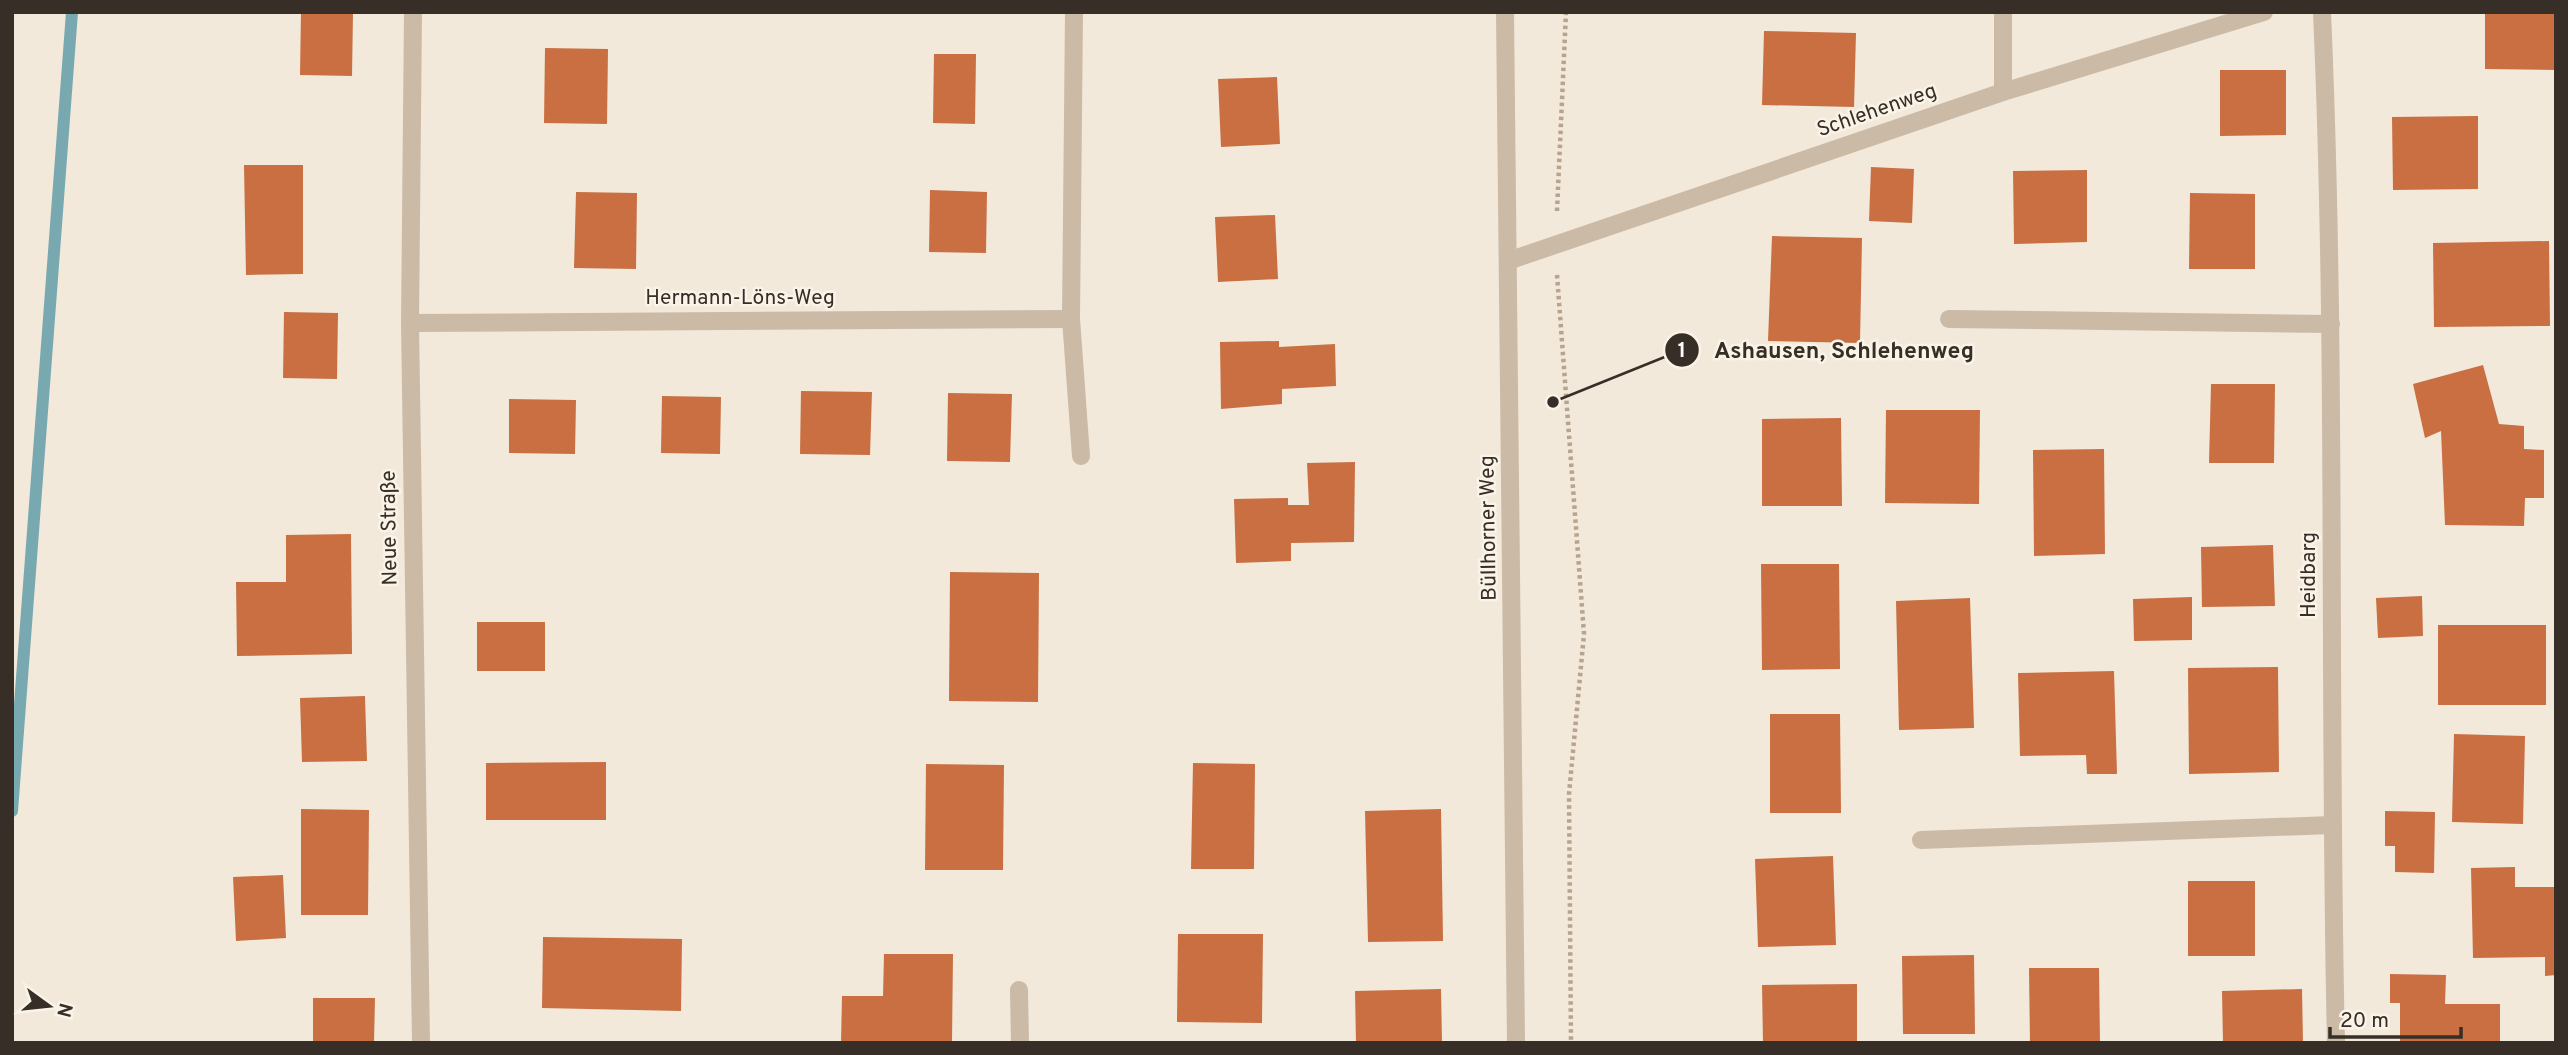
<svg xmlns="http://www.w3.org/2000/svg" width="2568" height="1055" font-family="Overpass,sans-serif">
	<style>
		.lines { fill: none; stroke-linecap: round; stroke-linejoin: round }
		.stream { stroke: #79a9b0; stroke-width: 12 }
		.building { fill: #c96f42 }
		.path { stroke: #b7a490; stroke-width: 4.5; stroke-dasharray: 3.5 3.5; stroke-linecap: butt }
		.street { stroke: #cbbaa6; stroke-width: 18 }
		.labels { text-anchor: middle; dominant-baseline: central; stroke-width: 5; stroke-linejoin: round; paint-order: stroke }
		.street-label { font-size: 21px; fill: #372e27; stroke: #faf3e7 }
		.leader { fill: none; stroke: #372e27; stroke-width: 2.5 }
		.callout-dot { fill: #372e27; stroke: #faf3e7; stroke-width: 2.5 }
		.mark-label { font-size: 21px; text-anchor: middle; font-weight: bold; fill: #fff }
		.callout-label { font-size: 23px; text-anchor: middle; font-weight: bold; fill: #372e27; stroke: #faf3e7; stroke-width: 5; stroke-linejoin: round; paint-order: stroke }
	</style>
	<rect width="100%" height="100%" fill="#f2e9da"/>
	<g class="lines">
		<path class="stream" d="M 12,811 L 72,12"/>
	</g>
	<g class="building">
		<path d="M 301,12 L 353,12 L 352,76 L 300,75 Z"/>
		<path d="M 2485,12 L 2556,12 L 2556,70 L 2485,69 Z"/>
		<path d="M 1764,31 L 1856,33 L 1854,107 L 1762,105 Z"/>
		<path d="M 545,48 L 608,49 L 607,124 L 544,123 Z"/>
		<path d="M 934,54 L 976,54 L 975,124 L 933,123 Z"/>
		<path d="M 2220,70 L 2286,70 L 2286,135 L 2220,136 Z"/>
		<path d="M 1277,77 L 1280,144 L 1221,147 L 1218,79 Z"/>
		<path d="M 2478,116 L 2478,189 L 2393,190 L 2392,117 Z"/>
		<path d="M 244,165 L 303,165 L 303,274 L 246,275 Z"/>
		<path d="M 1871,167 L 1914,169 L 1912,223 L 1869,221 Z"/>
		<path d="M 2087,170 L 2087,242 L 2014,244 L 2013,171 Z"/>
		<path d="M 930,190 L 987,192 L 986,253 L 929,252 Z"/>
		<path d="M 576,192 L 637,193 L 636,269 L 574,268 Z"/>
		<path d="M 2190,193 L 2255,194 L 2255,269 L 2189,269 Z"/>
		<path d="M 1275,215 L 1278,279 L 1218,282 L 1215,217 Z"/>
		<path d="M 1772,236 L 1862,238 L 1860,343 L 1768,341 Z"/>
		<path d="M 2549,241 L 2550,326 L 2434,327 L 2433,243 Z"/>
		<path d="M 284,312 L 338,313 L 337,379 L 283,378 Z"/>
		<path d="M 1279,341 L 1279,347 L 1335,344 L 1336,386 L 1282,389 L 1282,404 L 1221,409 L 1220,342 Z"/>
		<path d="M 2483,365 L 2499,424 L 2524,426 L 2524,449 L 2544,450 L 2544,498 L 2525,498 L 2524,526 L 2445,525 L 2441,431 L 2425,438 L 2413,384 Z"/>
		<path d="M 2211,384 L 2275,384 L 2274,463 L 2209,463 Z"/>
		<path d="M 801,391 L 872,392 L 870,455 L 800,454 Z"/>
		<path d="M 948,393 L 1012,394 L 1010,462 L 947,461 Z"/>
		<path d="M 662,396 L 721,397 L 720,454 L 661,453 Z"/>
		<path d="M 509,399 L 576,400 L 575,454 L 509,453 Z"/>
		<path d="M 1886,410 L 1980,410 L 1979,504 L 1885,503 Z"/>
		<path d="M 1841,418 L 1842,506 L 1762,506 L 1762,419 Z"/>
		<path d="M 2104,449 L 2105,554 L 2034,556 L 2033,450 Z"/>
		<path d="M 1355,462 L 1354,542 L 1291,543 L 1291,561 L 1236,563 L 1234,499 L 1288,498 L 1288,505 L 1309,505 L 1307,463 Z"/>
		<path d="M 351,534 L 352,654 L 237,656 L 236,582 L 286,582 L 286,535 Z"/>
		<path d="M 2273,545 L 2275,606 L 2202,607 L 2201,547 Z"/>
		<path d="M 1761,564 L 1839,564 L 1840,669 L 1762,670 Z"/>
		<path d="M 950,572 L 1039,573 L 1038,702 L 949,701 Z"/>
		<path d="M 2422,596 L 2423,636 L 2378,638 L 2376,598 Z"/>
		<path d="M 2192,597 L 2192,640 L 2134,641 L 2133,599 Z"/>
		<path d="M 1970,598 L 1974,728 L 1899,730 L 1896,601 Z"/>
		<rect x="477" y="622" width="68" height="49"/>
		<rect x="2438" y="625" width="108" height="80"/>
		<path d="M 2278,667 L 2279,772 L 2189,774 L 2188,668 Z"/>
		<path d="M 2114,671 L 2117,774 L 2087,774 L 2086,755 L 2020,756 L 2018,673 Z"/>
		<path d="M 365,696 L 367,761 L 302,762 L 300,698 Z"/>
		<path d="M 1770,714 L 1840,714 L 1841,813 L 1770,813 Z"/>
		<path d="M 2454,734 L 2525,736 L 2523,824 L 2452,822 Z"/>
		<path d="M 606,762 L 606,820 L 486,820 L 486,763 Z"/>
		<path d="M 1193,763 L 1255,764 L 1254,869 L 1191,869 Z"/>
		<path d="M 926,764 L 1004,765 L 1003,870 L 925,870 Z"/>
		<path d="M 301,809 L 369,810 L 368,915 L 301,915 Z"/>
		<path d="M 1441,809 L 1443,941 L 1368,942 L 1365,811 Z"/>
		<path d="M 2385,811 L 2435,812 L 2434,873 L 2395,872 L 2395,846 L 2385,846 Z"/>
		<path d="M 1833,856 L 1836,945 L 1758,947 L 1755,859 Z"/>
		<path d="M 2515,867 L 2515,887 L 2556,887 L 2556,975 L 2545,976 L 2545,957 L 2473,958 L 2471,868 Z"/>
		<path d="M 283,875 L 286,938 L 236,941 L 233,877 Z"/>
		<rect x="2188" y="881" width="67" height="75"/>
		<path d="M 1178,934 L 1263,934 L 1262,1023 L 1177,1022 Z"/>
		<path d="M 543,937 L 682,939 L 681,1011 L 542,1008 Z"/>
		<path d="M 884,954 L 953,954 L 952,1043 L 841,1043 L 842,996 L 883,996 Z"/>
		<path d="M 1974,955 L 1975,1034 L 1903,1034 L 1902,956 Z"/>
		<path d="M 2029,968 L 2099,968 L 2100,1043 L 2030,1043 Z"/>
		<path d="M 2390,974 L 2446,975 L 2445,1004 L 2500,1004 L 2500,1043 L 2400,1043 L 2400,1003 L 2390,1003 Z"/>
		<path d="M 1857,984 L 1857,1043 L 1763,1043 L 1762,985 Z"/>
		<path d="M 1441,989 L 1442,1043 L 1356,1043 L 1355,991 Z"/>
		<path d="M 2302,989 L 2303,1043 L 2223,1043 L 2222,991 Z"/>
		<path d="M 313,998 L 375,998 L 374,1043 L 313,1043 Z"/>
	</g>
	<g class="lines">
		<g class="path">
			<path d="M 1557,211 L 1566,12"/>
			<path d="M 1557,275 L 1584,634 L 1569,794 L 1571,1043"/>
		</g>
		<g class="street">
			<path d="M 413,12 L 410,323 L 421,1043"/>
			<path d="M 1074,12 L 1071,319 L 1081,456"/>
			<path d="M 1505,12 L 1516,1043"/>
			<path d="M 2003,12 L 2003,92"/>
			<path d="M 2322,12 C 2337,355 2328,699 2336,1043"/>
			<path d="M 1508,261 L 2003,92 L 2264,12"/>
			<path d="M 1949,319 L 2331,324"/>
			<path d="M 410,323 L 1071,319"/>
			<path d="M 1921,840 L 2331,825"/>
			<path d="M 1019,990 L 1020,1043"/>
		</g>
	</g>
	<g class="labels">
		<g class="street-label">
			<text transform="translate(1877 111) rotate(-19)">Schlehenweg</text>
			<text x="740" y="298">Hermann-Löns-Weg</text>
			<text transform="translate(390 528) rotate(-91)">Neue Straße</text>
			<text transform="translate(1489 528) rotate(-91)">Büllhorner Weg</text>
			<text transform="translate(2309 575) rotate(-90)">Heidbarg</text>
		</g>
	</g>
	<path class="leader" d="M1553 402L1682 350"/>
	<g class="callout-dot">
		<circle cx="1553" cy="402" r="7"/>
		<circle cx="1682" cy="350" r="18"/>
	</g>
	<g class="mark-label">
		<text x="1682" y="357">1</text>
	</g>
	<g class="callout-label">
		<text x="1844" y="358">Ashausen, Schlehenweg</text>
	</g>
	<rect width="2568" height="1055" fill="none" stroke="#372e27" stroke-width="28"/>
	<g transform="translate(49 1006) rotate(105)" stroke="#faf3e7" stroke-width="5" paint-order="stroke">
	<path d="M0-5L12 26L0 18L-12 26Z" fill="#372e27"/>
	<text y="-10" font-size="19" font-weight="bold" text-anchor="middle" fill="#372e27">N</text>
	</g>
	<path d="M2330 1027v10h131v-10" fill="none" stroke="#372e27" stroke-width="3.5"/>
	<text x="2340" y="1027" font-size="21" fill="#372e27" stroke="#faf3e7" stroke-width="5" paint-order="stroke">20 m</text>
</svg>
